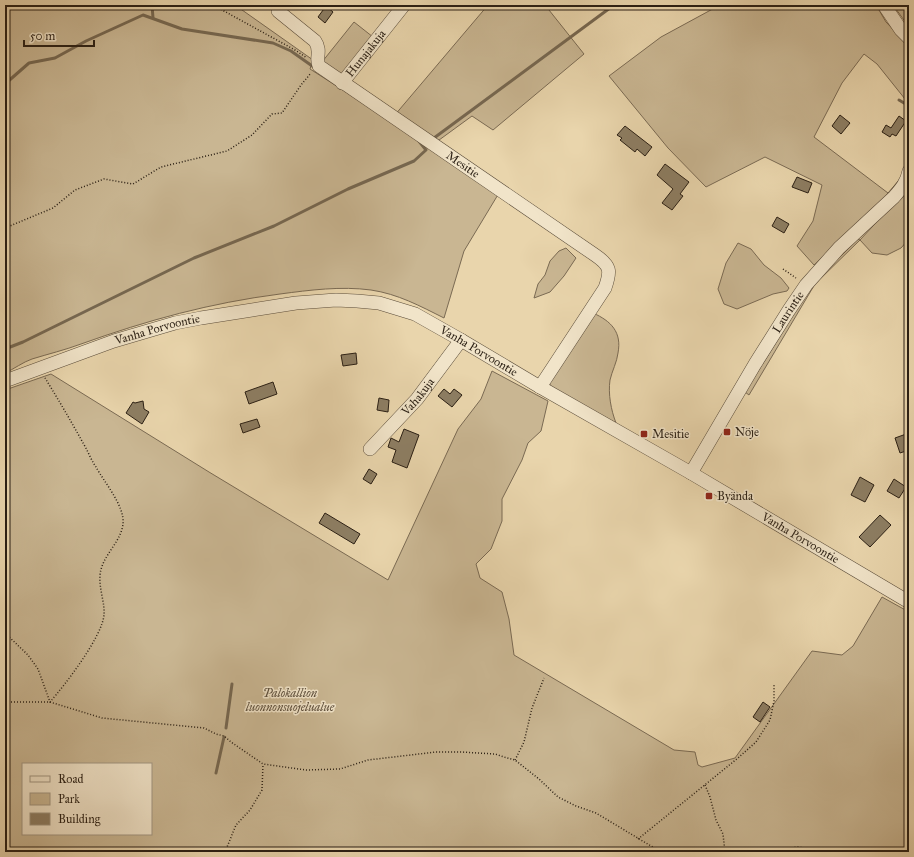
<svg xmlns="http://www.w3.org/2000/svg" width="914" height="857" font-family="'IM FELL Great Primer',serif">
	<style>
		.green { fill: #c9b692; stroke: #7a6a53; fill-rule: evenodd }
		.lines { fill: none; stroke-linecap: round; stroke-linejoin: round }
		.stream { stroke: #766750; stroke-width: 3 }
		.building { fill: #8d7e63; stroke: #2a1f14 }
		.minor-casing { stroke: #5a4c3a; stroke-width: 14 }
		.path { stroke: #2a1f14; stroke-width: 1.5; stroke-dasharray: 1 2; stroke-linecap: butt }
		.minor { stroke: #f1e4c9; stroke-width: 13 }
		.poi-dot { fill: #8f2418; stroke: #f1e4c9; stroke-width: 1.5 }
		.labels { text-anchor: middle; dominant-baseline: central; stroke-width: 3; stroke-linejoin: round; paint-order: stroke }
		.street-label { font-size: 12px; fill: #2a1f14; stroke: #f1e4c9 }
		.poi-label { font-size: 12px; fill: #2a1f14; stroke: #f1e4c9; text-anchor: start }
		.park-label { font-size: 12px; font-style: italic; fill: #5a4c3a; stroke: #f1e4c9 }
	</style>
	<rect width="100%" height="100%" fill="#e9d5ac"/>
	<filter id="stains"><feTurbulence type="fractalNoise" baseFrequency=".005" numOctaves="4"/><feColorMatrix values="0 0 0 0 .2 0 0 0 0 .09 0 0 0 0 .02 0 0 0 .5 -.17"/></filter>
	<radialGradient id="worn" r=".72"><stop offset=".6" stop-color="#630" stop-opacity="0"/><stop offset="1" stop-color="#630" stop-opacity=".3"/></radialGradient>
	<g class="green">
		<path d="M 5,5 L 235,5 L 313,60 L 310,69 L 399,126 L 499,193 L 464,251 L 444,318 C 420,306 398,294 371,290 C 341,286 310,290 280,294 C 210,303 148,320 81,344 C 65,350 48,354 32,359 C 23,362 14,369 5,373 Z"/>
		<path d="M 488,5 L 545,5 L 584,54 L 493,130 L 472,116 L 435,143 L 394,116 Z"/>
		<path d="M 720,5 L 876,5 L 886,22 L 909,46 L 909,95 L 905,99 L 877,64 L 864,54 L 842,83 L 814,137 L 888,193 L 905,173 L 909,171 L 909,239 L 901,248 L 887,255 L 872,253 L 860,240 L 815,284 L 749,395 L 745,392 L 812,285 L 858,239 L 860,240 L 898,199 L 888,193 L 885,198 L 814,265 L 797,246 L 813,221 L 822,185 L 765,157 L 706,187 L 668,148 L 609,76 L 661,37 Z"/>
		<path d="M 893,5 L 909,5 L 909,27 Z"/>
		<path d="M 354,22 L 373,37 L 342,78 L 322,62 Z"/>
		<path d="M 738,243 L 751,249 L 764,265 L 781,278 L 789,288 L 787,291 L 773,294 L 737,309 L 724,304 L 718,289 L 726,263 Z"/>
		<path d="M 566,248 L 576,258 L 564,276 L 550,292 L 534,298 L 538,284 L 545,275 L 550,261 L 559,251 Z"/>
		<path d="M 593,313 C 611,321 622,332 618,353 C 617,362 612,371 610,380 C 608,394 611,410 616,423 L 552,388 L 548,381 Z"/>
		<path d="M 492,371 L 548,401 L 541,431 L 528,443 L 522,460 L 502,499 L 502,521 L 491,549 L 476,564 L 480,578 L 502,592 L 509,619 L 514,655 L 674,750 L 695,752 L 698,765 L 702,767 L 735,758 L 812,651 L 842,655 L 853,646 L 882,597 L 909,612 L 909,852 L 5,852 L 5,390 L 51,374 L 209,472 L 388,580 L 458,429 L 481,399 ZM 23,764 L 151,764 L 151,834 L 23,834 Z"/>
	</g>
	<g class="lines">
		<g class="stream">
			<path d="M 152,5 L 153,18"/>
			<path d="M 5,84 L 29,63 L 55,58 L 86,41 L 143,15 L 182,29 L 273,43 L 291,51 L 315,68"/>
			<path d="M 899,100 L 909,106"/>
			<path d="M 434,138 L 614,5"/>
			<path d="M 5,349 L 23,342 L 194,258 L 274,226 L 348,189 L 414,161 L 426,150 L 418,140"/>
			<path d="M 226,728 L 232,684"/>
			<path d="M 216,773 L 224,737"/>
		</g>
	</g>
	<g class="building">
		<path d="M 326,6 L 333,12 L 325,23 L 318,17 Z"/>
		<path d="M 840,115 L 850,123 L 841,134 L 832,126 Z"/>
		<path d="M 899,116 L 906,121 L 896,136 L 892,134 L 890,137 L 882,132 L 886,125 L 891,128 Z"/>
		<path d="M 625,126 L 652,147 L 645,156 L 637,149 L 635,152 L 620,140 L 622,138 L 617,135 Z"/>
		<path d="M 665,164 L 689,182 L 680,194 L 683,196 L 672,210 L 662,203 L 673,189 L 657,175 Z"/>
		<path d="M 797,177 L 812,183 L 808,193 L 792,187 Z"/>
		<path d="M 777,217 L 789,224 L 784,233 L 772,226 Z"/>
		<path d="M 356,353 L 357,364 L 343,366 L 341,355 Z"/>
		<path d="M 273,382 L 277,394 L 249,404 L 245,392 Z"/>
		<path d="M 444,389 L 450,394 L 454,389 L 462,395 L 452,407 L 438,396 Z"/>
		<path d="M 379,398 L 389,400 L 388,412 L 377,410 Z"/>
		<path d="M 143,401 L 144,409 L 149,412 L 142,424 L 126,413 L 133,402 L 135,403 Z"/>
		<path d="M 257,419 L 260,427 L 243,433 L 240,424 Z"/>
		<path d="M 404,429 L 419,435 L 407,468 L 392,462 L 396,450 L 388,447 L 391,438 L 399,442 Z"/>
		<path d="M 909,433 L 909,450 L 900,453 L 895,438 Z"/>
		<path d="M 369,469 L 377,474 L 371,484 L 363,479 Z"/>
		<path d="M 860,477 L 874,485 L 865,502 L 851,495 Z"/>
		<path d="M 894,479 L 906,487 L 899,498 L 887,491 Z"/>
		<path d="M 325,513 L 360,534 L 354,544 L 319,523 Z"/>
		<path d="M 880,515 L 891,525 L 870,547 L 859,537 Z"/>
		<path d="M 763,702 L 770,707 L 760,722 L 753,717 Z"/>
	</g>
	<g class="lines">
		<defs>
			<g id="minor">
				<path d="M 884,5 L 901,30 L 909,38"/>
				<path id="s1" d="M 278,11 L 315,41 C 322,51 315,58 319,66 L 595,255 C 611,266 611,271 605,288 L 540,387"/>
				<path id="s2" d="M 342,83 L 404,5"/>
				<path id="s3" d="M 5,381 L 114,341 L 175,323 L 201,318 L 296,303 L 336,300 L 357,301 L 379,303 L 415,314 L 461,340 L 540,387 L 691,473 L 909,602"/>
				<path id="s4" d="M 370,449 L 417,399 L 461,340"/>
				<path id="s5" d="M 691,473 L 755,364 L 789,310 L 806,285 L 839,248 L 894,197 C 901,189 907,182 909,171"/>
			</g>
		</defs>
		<use href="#minor" class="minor-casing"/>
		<g class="path">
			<path d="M 213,5 L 295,50 L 307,58"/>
			<path d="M 5,228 L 53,208 L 75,190 L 104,179 L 133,184 L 161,167 L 227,151 L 252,135 L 272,114 L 282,113 L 301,85 L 311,73"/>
			<path d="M 783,269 L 796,278"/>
			<path d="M 5,633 L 28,655 L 38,669 L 50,702 C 65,685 102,637 104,615 C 105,603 99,589 100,576 C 101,556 121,543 123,524 C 125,506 104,482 96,467 C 91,460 88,451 83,443 C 71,421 58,399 45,378"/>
			<path d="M 5,639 L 10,639"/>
			<path d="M 5,702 L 50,702 L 102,718 L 204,728 L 216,734 L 224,736 L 231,742 L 263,764 L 306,770 L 340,769 L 368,760 L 436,752 L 461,752 L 495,754 L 504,757 L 515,760 L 539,779 L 558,797 L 576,806 L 596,813 L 661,852"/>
			<path d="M 515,760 L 524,742 L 532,708 L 544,678"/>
			<path d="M 705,785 L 710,797 L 716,820 L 723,834 L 725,852"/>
			<path d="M 638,839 L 738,758 L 756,742 L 770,720 L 774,701 L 774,685"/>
			<path d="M 225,852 L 236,825 L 250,810 L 262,790 L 263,764"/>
			<path d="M 774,852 L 797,847 L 843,852"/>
		</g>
		<use href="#minor" class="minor"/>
	</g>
	<g class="poi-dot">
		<rect x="723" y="428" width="8" height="8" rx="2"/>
		<rect x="640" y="430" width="8" height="8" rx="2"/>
		<rect x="705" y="492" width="8" height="8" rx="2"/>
	</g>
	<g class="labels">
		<g class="street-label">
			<text stroke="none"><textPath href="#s2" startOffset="38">Hunajakuja</textPath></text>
			<text stroke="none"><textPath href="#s1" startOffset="248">Mesitie</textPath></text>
			<text stroke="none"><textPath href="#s5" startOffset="188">Laurintie</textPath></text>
			<text stroke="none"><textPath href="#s3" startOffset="161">Vanha Porvoontie</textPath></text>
			<text stroke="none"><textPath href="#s3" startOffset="497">Vanha Porvoontie</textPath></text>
			<text stroke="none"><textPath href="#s4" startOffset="71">Vahakuja</textPath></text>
			<text stroke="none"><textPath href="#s3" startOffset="869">Vanha Porvoontie</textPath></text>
		</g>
		<g class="poi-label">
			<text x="735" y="432">Nöje</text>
			<text x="652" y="434">Mesitie</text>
			<text x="717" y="496">Byända</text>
		</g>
		<g class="park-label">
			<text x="290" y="693">Palokallion<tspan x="290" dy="14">luonnonsuojelualue</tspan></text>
		</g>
	</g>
	<rect width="914" height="857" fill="none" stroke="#e9d5ac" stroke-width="20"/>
	<rect x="6" y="6" width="902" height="845" fill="none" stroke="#2a1f14" stroke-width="2"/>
	<rect x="10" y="10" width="894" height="837" fill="none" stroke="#2a1f14"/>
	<rect x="22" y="763" width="130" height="72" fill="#f1e4c9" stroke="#a19581"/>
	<rect x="30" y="776" width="20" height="6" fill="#f1e4c9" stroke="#a19581"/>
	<text x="58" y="783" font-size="12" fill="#2a1f14">Road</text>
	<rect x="30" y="793" width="20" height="12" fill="#c9b692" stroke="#a19581"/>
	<text x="58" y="803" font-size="12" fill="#2a1f14">Park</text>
	<rect x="30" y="813" width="20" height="12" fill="#8d7e63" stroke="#a19581"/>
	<text x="58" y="823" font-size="12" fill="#2a1f14">Building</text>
	<path d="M24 40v6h70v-6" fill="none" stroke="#2a1f14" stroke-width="2"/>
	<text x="30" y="40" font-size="12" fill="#2a1f14" stroke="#f1e4c9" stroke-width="3" paint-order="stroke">50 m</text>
	<rect width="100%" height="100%" filter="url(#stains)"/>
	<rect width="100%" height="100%" fill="url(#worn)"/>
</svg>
